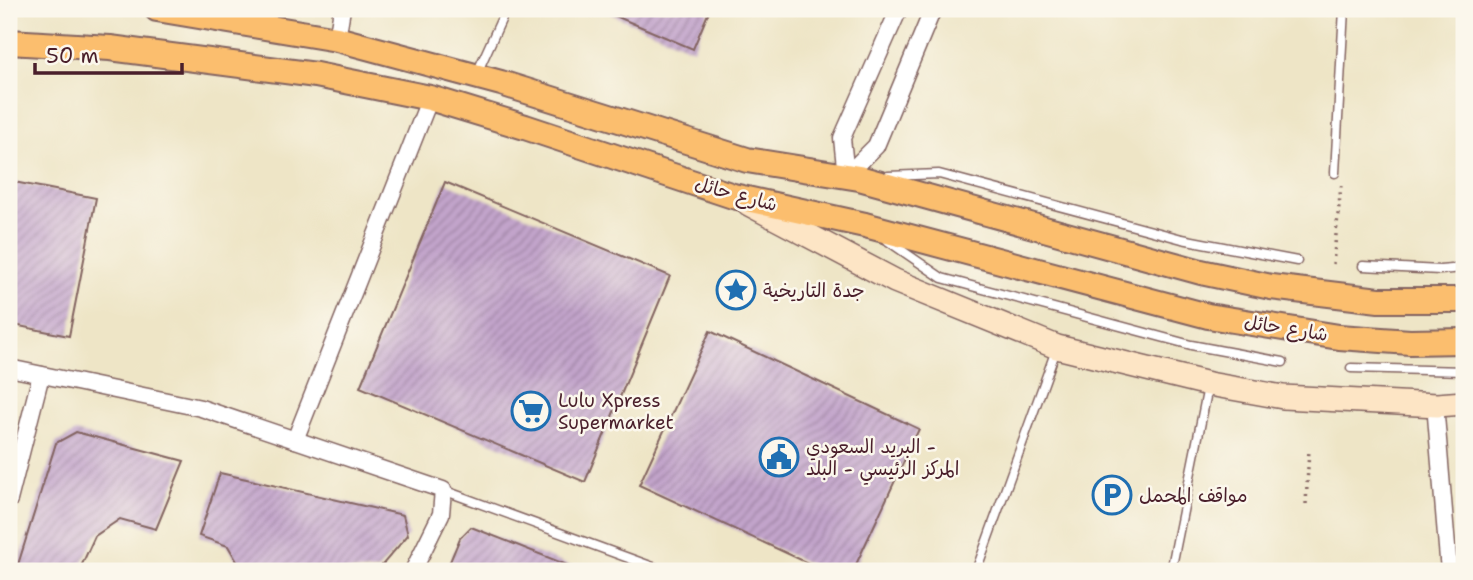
<svg xmlns="http://www.w3.org/2000/svg" width="1473" height="580" font-family="'Shantell Sans','Playpen Sans Arabic',sans-serif">
	<style>
		.building { fill: url(#building-hatch) }
		.lines { fill: none; stroke-linecap: round; stroke-linejoin: round }
		.lane-casing { stroke: #836461; stroke-width: 11 }
		.street-casing { stroke: #836461; stroke-width: 19 }
		.secondary-casing { stroke: #836461; stroke-width: 26 }
		.primary-casing { stroke: #836461; stroke-width: 28 }
		.path { stroke: #836461; stroke-width: 3.5; stroke-dasharray: 2 5; stroke-linecap: butt }
		.lane { stroke: #fff; stroke-width: 8 }
		.street { stroke: #fff; stroke-width: 16 }
		.secondary { stroke: #fde5c5; stroke-width: 23 }
		.primary { stroke: #fbbe6e; stroke-width: 24 }
		.labels { text-anchor: middle; dominant-baseline: central; stroke-width: 5; stroke-linejoin: round; paint-order: stroke }
		.street-label { font-size: 19px; fill: #4a1f2b; stroke: #fbf7ec }
		.poi-label { font-size: 19px; fill: #4a1f2b; stroke: #fbf7ec; text-anchor: start }
	</style>
	<defs>
		<pattern id="building-hatch" width="6" height="6" patternUnits="userSpaceOnUse" patternTransform="scale(1.75)"><rect width="6" height="6" fill="#c2a4cb"/><path d="M-1 1l2-2M0 6l6-6M5 7l2-2" fill="none" stroke="#a085a5"/></pattern>
	</defs>
	<rect width="100%" height="100%" fill="#fbf7ec"/>
	<filter id="ink" filterUnits="userSpaceOnUse"><feTurbulence type="fractalNoise" baseFrequency=".0143" numOctaves="2"/><feDisplacementMap in="SourceGraphic" scale="14" xChannelSelector="R" yChannelSelector="G"/><feConvolveMatrix kernelMatrix="1 2 1 2 8 2 1 2 1" color-interpolation-filters="sRGB"/></filter>
	<filter id="wash" filterUnits="userSpaceOnUse"><feTurbulence type="fractalNoise" baseFrequency=".00686" numOctaves="4" result="noise"/><feDisplacementMap in="SourceGraphic" scale="28" xChannelSelector="R" yChannelSelector="G"/><feGaussianBlur stdDeviation="1.57" result="paint"/><feColorMatrix in="noise" values="0 0 0 0 0 0 0 0 0 0 0 0 0 0 0 0 0 1.4 0 .05"/><feComposite in="paint" operator="in"/></filter>
	<g filter="url(#wash)">
		<rect width="100%" height="100%" fill="#eee5c6"/>
		<g id="blocks">
			<g class="building">
				<path d="M 599,9 L 710,9 L 693,49 Z"/>
				<path d="M 9,181 L 96,198 L 69,336 L 9,324 Z"/>
				<path d="M 445,182 L 670,276 L 585,482 L 360,387 Z"/>
				<path d="M 710,331 L 919,429 L 853,571 L 825,571 L 639,485 Z"/>
				<path d="M 76,432 L 184,461 L 156,529 L 120,519 L 95,536 L 79,571 L 16,571 L 56,443 Z"/>
				<path d="M 220,473 L 403,515 L 408,535 L 377,571 L 242,570 L 228,546 L 199,536 Z"/>
				<path d="M 471,527 L 580,570 L 579,571 L 446,571 L 460,538 Z"/>
			</g>
		</g>
	</g>
	<g filter="url(#ink)">
		<use href="#blocks" fill-opacity="0" stroke="#836461" stroke-width="2"/>
		<g class="lines">
			<defs>
				<g id="lane">
					<path d="M 477,73 L 506,9"/>
					<path d="M 1335,173 L 1344,9"/>
					<path d="M 888,176 L 939,174 L 1182,239 L 1297,261"/>
					<path d="M 888,241 L 942,278 L 1191,345 L 1283,362"/>
					<path d="M 1363,266 L 1440,270 L 1464,268"/>
					<path d="M 1351,368 L 1464,371"/>
					<path d="M 443,490 L 664,571"/>
					<path d="M 976,571 L 1056,350"/>
					<path d="M 1171,571 L 1208,387"/>
				</g>
				<g id="street">
					<path d="M 337,39 L 342,9"/>
					<path d="M 846,176 L 876,146 L 933,9"/>
					<path d="M 846,176 L 842,138 L 899,9"/>
					<path d="M 9,368 L 201,408 L 443,490 L 441,514 L 413,571"/>
					<path d="M 1435,404 L 1449,571"/>
					<path d="M 295,440 L 430,98"/>
					<path d="M 9,500 L 41,375"/>
				</g>
				<path id="secondary" d="M 749,204 L 895,281 L 1057,347 L 1209,384 L 1283,397 L 1437,405 L 1464,403"/>
				<g id="primary">
					<path d="M 157,9 L 337,39 L 501,83 L 747,160 L 859,178 L 1201,272 L 1271,287 L 1379,300 L 1464,300"/>
					<path d="M 9,42 L 110,48 L 316,75 L 430,98 L 525,127 L 733,196 L 865,225 L 1208,316 L 1339,337 L 1410,342 L 1464,341"/>
				</g>
			</defs>
			<use href="#lane" class="lane-casing"/>
			<use href="#street" class="street-casing"/>
			<use href="#secondary" class="secondary-casing"/>
			<use href="#primary" class="primary-casing"/>
			<g class="path">
				<path d="M 1333,264 L 1341,186"/>
				<path d="M 1306,504 L 1309,449"/>
			</g>
			<use href="#lane" class="lane"/>
			<use href="#street" class="street"/>
			<use href="#secondary" class="secondary"/>
			<use href="#primary" class="primary"/>
		</g>
	</g>
	<defs>
		<symbol id="sight-ring" viewBox="-11 -11 22 22"><circle r="9.5" fill="#fbf7ec" stroke="#1f6fb2" stroke-width="1.5"/><path d="M0-6L1.8-2.2L6-1.7L2.9 1.2L3.7 5.4L0 3.3L-3.7 5.4L-2.9 1.2L-6-1.7L-1.8-2.2Z" fill="#1f6fb2"/></symbol>
		<symbol id="supermarket-ring" viewBox="-11 -11 22 22"><circle r="9.5" fill="#fbf7ec" stroke="#1f6fb2" stroke-width="1.5"/><path d="M-6-5.5h2.5l.6 2H6L4.5 2H-2.5L-4.4-4H-6ZM-1.5 3.2a1.3 1.3 0 1 0 .1 0ZM3 3.2a1.3 1.3 0 1 0 .1 0Z" fill="#1f6fb2"/></symbol>
		<symbol id="civic-ring" viewBox="-11 -11 22 22"><circle r="9.5" fill="#fbf7ec" stroke="#1f6fb2" stroke-width="1.5"/><path d="M-.6-6.5H3V-4.5H.6V-3L4-1V1h2V6H-6V1h2V-1L-.6-3ZM-1.2 2.5V6h2.4V2.5Z" fill="#1f6fb2"/></symbol>
		<symbol id="parking-ring" viewBox="-11 -11 22 22"><circle r="9.5" fill="#fbf7ec" stroke="#1f6fb2" stroke-width="1.5"/><path d="M-3.5-5.5H1a3.5 3.5 0 0 1 0 7H-1V5.5H-3.5ZM-1-3.4V-.6H.8a1.4 1.4 0 0 0 0-2.8Z" fill="#1f6fb2"/></symbol>
	</defs>
	<g fill-rule="evenodd">
		<use href="#sight-ring" x="714" y="268" width="44" height="44"/>
		<use href="#supermarket-ring" x="509" y="389" width="44" height="44"/>
		<use href="#civic-ring" x="757" y="435" width="44" height="44"/>
		<use href="#parking-ring" x="1090" y="473" width="44" height="44"/>
	</g>
	<g class="labels">
		<g class="street-label">
			<text transform="translate(736 194) rotate(15)">شارع حائل</text>
			<text transform="translate(1286 328) rotate(9)">شارع حائل</text>
		</g>
		<g class="poi-label">
			<text x="763" y="290">جدة التاريخية</text>
			<text x="558" y="400">Lulu Xpress<tspan x="558" dy="22">Supermarket</tspan></text>
			<text x="806" y="446">البريد السعودي -<tspan x="806" dy="22">المركز الرئيسي - البلد</tspan></text>
			<text x="1139" y="495">مواقف المحمل</text>
		</g>
	</g>
	<rect width="1473" height="580" fill="none" stroke="#fbf7ec" stroke-width="35"/>
	<path d="M35 63v10h147v-10" fill="none" stroke="#4a1f2b" stroke-width="3.5"/>
	<text x="46" y="63" font-size="21" fill="#4a1f2b" stroke="#fbf7ec" stroke-width="5" paint-order="stroke">50 m</text>
</svg>
